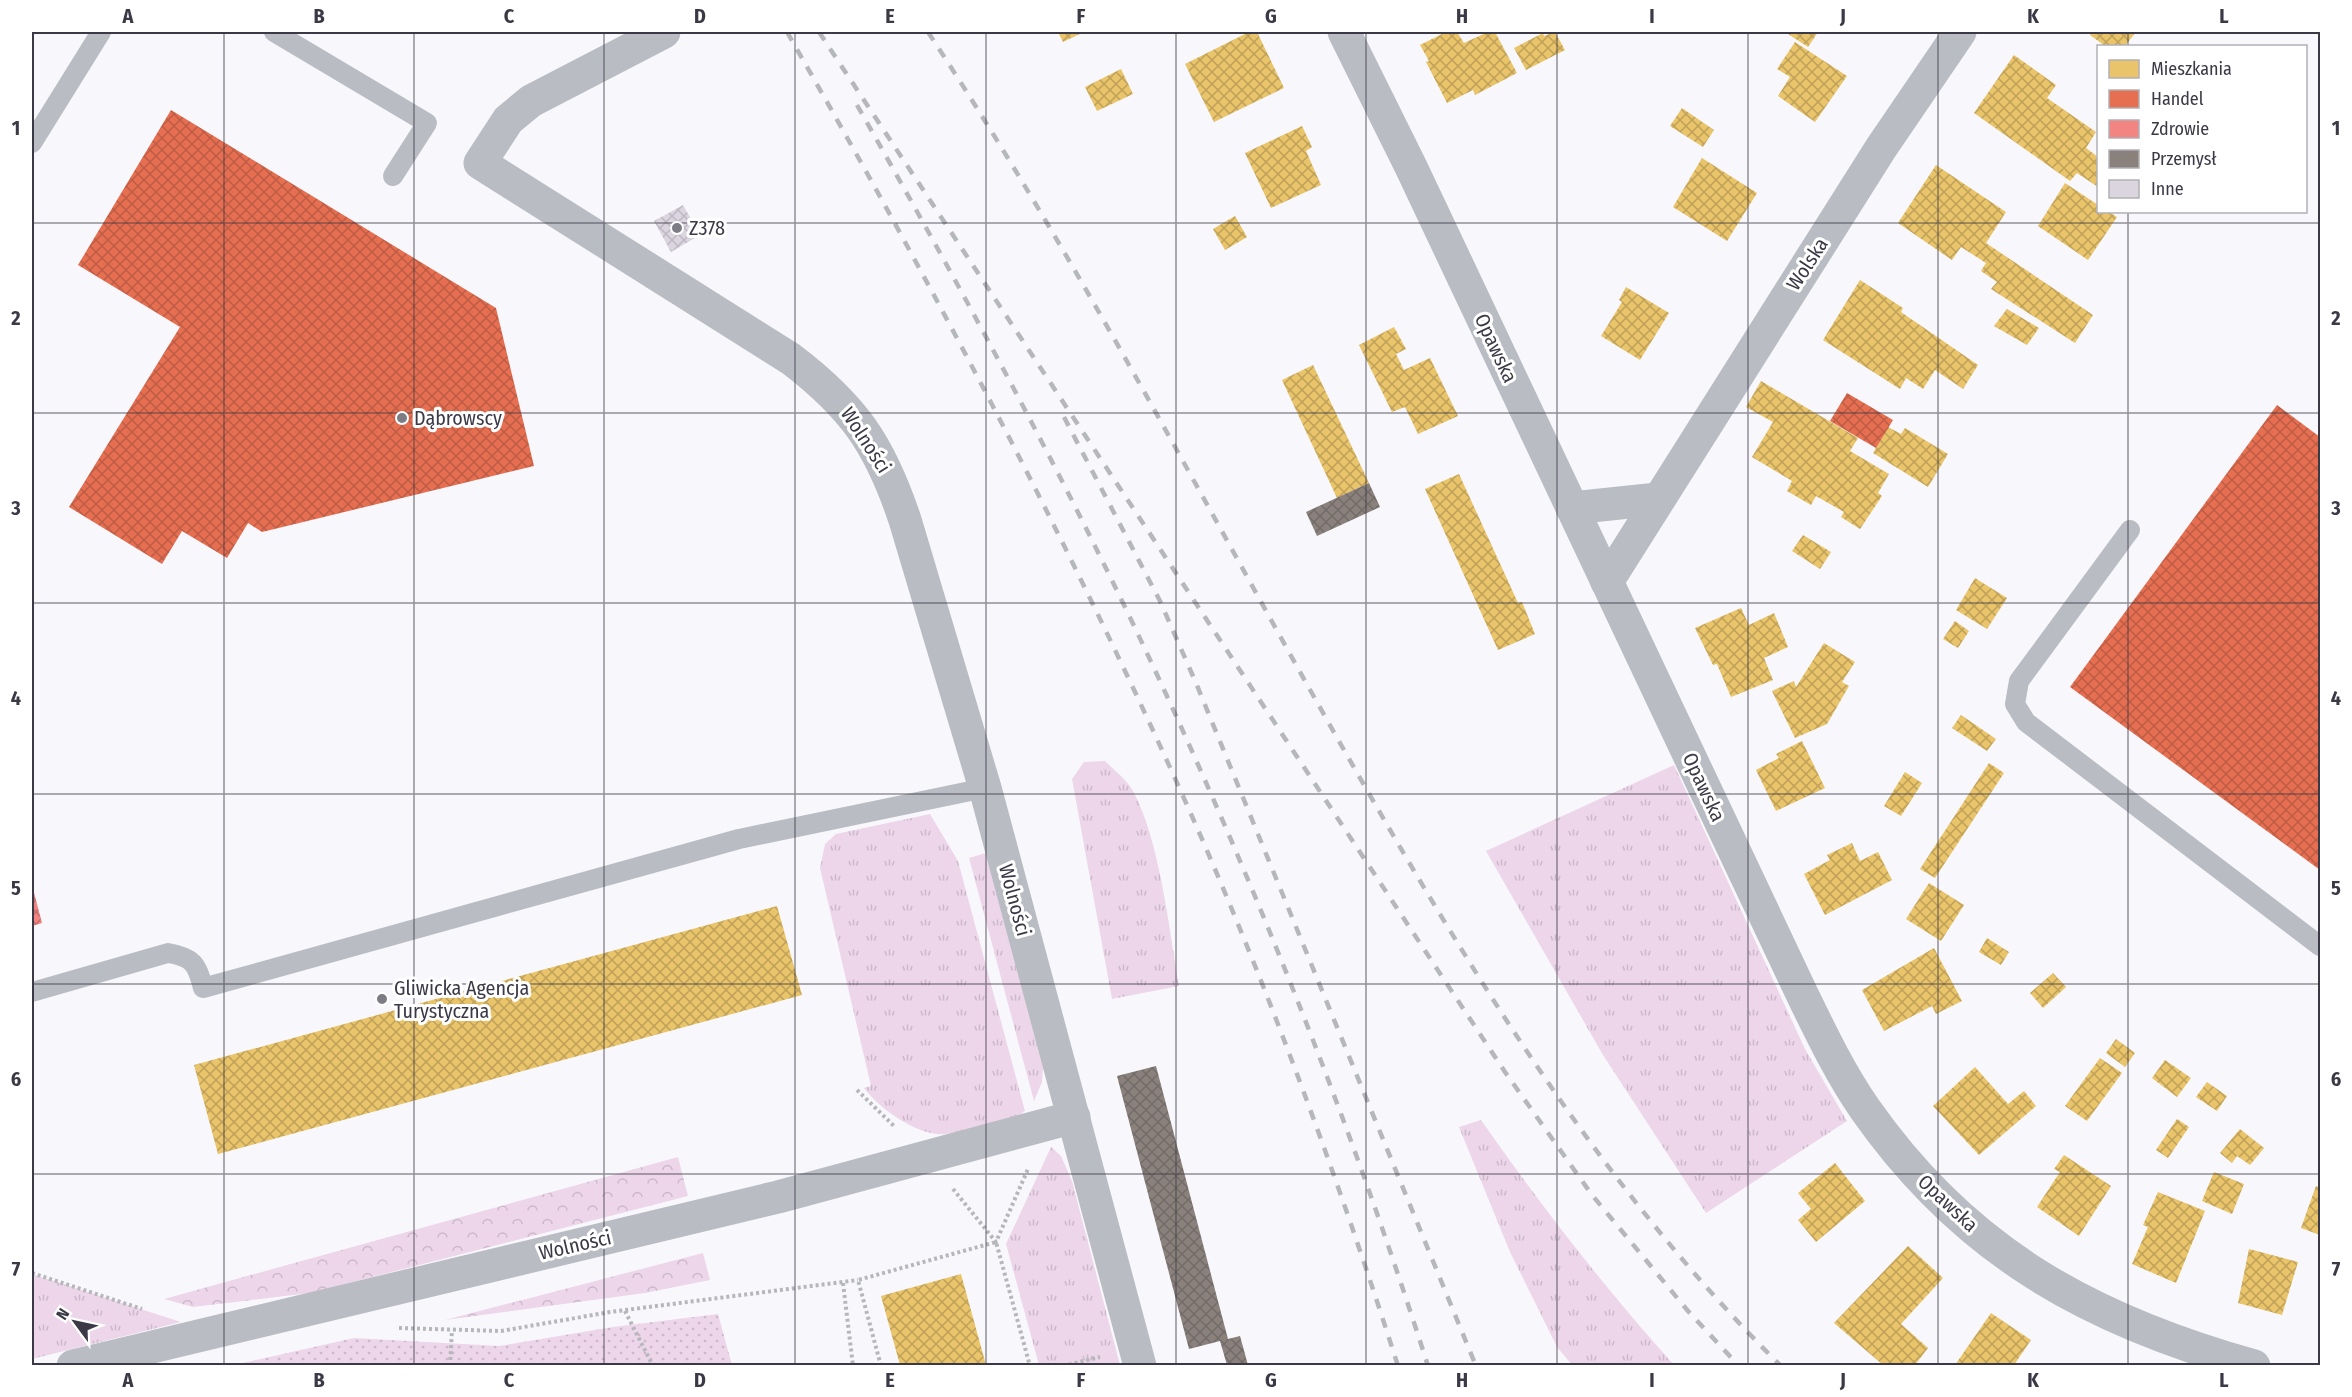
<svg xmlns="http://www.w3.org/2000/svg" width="2352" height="1397" font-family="'Fira Sans Condensed',sans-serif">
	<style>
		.grass { fill: url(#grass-tufts) }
		.forest { fill: url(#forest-crowns) }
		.park { fill: url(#park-dots) }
		.homes { fill: url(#homes-cross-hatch) }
		.shops { fill: url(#shops-cross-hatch) }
		.health { fill: url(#health-cross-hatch) }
		.industry { fill: url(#industry-cross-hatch) }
		.building { fill: url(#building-cross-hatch) }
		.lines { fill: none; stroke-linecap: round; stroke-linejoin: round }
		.path { stroke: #b6b7bb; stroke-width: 4; stroke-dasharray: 3 3; stroke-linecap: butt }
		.lane { stroke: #babcc3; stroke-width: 20 }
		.street { stroke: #babcc3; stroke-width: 33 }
		.rail { stroke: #b6b7bb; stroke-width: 4.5; stroke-dasharray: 10 10; stroke-linecap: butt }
		.grid { fill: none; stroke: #3b3945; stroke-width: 1.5; stroke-opacity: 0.55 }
		.poi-dot { fill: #7d7c85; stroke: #fff; stroke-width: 2 }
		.labels { text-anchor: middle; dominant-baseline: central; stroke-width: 6; stroke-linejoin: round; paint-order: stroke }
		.poi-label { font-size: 20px; fill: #3b3945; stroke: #fff; text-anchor: start }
		.street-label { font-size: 20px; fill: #3b3945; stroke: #fff }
		.neatline { fill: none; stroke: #3b3945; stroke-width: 2 }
		.grid-label { font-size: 20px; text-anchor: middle; font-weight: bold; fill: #3b3945 }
	</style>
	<defs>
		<pattern id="grass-tufts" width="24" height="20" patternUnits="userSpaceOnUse" patternTransform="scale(1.5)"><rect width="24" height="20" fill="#edd6ea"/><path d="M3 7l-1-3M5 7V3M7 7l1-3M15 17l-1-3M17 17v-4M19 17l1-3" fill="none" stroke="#ccb8ca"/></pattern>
		<pattern id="forest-crowns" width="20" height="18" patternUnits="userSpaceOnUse" patternTransform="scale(1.5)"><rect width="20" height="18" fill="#edd6ea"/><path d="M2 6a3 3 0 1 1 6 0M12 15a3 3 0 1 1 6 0" fill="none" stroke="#ccb8ca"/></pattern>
		<pattern id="park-dots" width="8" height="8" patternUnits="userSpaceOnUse" patternTransform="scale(1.5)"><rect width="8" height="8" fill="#edd6ea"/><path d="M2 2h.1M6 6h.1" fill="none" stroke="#ccb8ca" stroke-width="1.8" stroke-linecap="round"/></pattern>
		<pattern id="homes-cross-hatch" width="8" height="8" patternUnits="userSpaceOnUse" patternTransform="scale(1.5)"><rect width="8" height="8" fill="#e9c46a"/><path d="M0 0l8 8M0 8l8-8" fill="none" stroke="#bea059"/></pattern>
		<pattern id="shops-cross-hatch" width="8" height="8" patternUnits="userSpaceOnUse" patternTransform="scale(1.5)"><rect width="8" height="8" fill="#e76f51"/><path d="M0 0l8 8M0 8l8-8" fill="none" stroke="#bc5c45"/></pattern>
		<pattern id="health-cross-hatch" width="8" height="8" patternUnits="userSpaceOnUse" patternTransform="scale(1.5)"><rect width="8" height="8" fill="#f28482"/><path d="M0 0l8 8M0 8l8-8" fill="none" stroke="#c56d6c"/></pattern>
		<pattern id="industry-cross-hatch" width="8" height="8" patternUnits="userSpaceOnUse" patternTransform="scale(1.5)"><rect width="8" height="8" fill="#8a817c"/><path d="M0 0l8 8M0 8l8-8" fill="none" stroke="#726b67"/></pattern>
		<pattern id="building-cross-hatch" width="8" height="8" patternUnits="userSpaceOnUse" patternTransform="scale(1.5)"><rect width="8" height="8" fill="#dbd5e0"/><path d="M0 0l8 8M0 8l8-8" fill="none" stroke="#bdb8c2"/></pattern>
	</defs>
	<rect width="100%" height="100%" fill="#f8f8fc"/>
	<g class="grass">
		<path d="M 1105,761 C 1114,770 1127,780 1133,791 C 1160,841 1169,929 1179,986 L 1112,999 L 1072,779 L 1084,762 Z"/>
		<path d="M 1674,765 L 1805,1049 L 1847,1121 L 1706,1213 L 1603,1055 L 1486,851 Z"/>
		<path d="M 930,814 L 958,861 L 1025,1111 C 1012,1121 999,1123 982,1126 C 970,1129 958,1133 946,1134 C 918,1137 880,1109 864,1088 L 871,1086 L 820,868 L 825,844 L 836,834 Z"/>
		<path d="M 986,853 L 1043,1068 L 1042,1082 L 1034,1101 L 969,858 Z"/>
		<path d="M 1481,1120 C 1541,1206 1604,1287 1674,1365 L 1572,1365 L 1557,1347 L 1510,1252 L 1459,1127 Z"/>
		<path d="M 1051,1147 L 1061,1156 L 1072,1181 L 1120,1365 L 1039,1365 L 1006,1244 Z"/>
		<path d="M 32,1274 L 181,1322 L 32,1359 Z"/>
	</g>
	<g class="forest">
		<path d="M 678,1157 L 688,1196 L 310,1293 L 193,1307 L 164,1299 Z"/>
		<path d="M 703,1253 L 710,1280 L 645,1293 L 445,1320 Z"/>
	</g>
	<path class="park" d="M 718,1314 L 732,1365 L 234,1365 L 354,1338 L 499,1346 L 613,1327 Z"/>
	<g class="homes">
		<path d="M 1058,32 L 1084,32 L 1063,42 Z"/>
		<path d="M 1249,32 L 1257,32 L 1284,88 L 1214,122 L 1185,64 Z"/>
		<path d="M 1446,32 L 1457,32 L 1464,43 L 1488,32 L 1495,32 L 1517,73 L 1475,95 L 1473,90 L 1447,103 L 1426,62 L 1429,61 L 1420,45 Z"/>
		<path d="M 1555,32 L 1565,50 L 1526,70 L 1514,48 L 1543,33 L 1544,36 Z"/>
		<path d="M 1785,32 L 1818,32 L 1808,47 Z"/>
		<path d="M 2092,32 L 2136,32 L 2125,46 L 2105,46 L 2090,35 Z"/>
		<path d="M 1795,42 L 1847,76 L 1815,122 L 1778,96 L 1790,77 L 1777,69 Z"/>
		<path d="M 2014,55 L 2056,85 L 2047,98 L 2096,132 L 2086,148 L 2098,157 L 2098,187 L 2077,173 L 2070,181 L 1974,113 Z"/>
		<path d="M 1121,69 L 1133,94 L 1097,111 L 1085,87 Z"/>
		<path d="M 1682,108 L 1714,130 L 1703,147 L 1670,126 Z"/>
		<path d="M 1302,126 L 1312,147 L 1306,151 L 1321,185 L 1271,208 L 1245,153 Z"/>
		<path d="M 1702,158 L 1757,193 L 1727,241 L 1673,207 Z"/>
		<path d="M 1936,165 L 2006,212 L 1986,243 L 2093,315 L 2075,343 L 1991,289 L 1997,282 L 1981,271 L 1986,263 L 1961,247 L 1952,260 L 1898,223 Z"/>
		<path d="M 2065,183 L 2098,205 L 2098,212 L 2109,212 L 2117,217 L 2088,260 L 2038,226 Z"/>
		<path d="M 1235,216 L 1247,237 L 1225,250 L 1213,229 Z"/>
		<path d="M 1860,280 L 1903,308 L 1901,312 L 1978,365 L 1963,389 L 1935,370 L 1923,389 L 1906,378 L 1900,389 L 1823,340 Z"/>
		<path d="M 1626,287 L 1669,313 L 1640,360 L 1601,336 L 1622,302 L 1619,300 Z"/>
		<path d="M 2007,309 L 2039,328 L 2027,345 L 1994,326 Z"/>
		<path d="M 1394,327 L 1406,349 L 1396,354 L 1404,370 L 1430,358 L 1458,416 L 1418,434 L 1405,407 L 1392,412 L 1359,345 Z"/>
		<path d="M 1313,365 L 1369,483 L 1337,498 L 1282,380 Z"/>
		<path d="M 1761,381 L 1858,438 L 1850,451 L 1889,474 L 1878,493 L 1882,496 L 1860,529 L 1841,517 L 1844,512 L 1816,496 L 1811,505 L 1787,491 L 1792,481 L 1752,457 L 1773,422 L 1746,407 Z"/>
		<path d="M 1888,427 L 1901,434 L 1905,428 L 1948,454 L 1928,487 L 1873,453 Z"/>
		<path d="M 1459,474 L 1518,603 L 1522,602 L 1535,634 L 1498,650 L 1425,489 Z"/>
		<path d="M 1803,535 L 1831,552 L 1820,569 L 1792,551 Z"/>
		<path d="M 1975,578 L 2007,598 L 1987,629 L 1956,610 Z"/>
		<path d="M 1741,608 L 1749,625 L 1774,613 L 1788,647 L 1764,658 L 1773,680 L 1731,697 L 1717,664 L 1713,665 L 1695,628 Z"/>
		<path d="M 1955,621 L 1969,631 L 1958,648 L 1943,639 Z"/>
		<path d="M 1824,643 L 1855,662 L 1842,682 L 1849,686 L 1827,724 L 1795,738 L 1772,691 L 1794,681 L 1796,687 Z"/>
		<path d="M 1961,715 L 1996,739 L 1987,751 L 1952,728 Z"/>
		<path d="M 1802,741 L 1825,788 L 1776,811 L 1756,770 L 1779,758 L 1776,754 Z"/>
		<path d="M 1989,763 L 2004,773 L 1935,878 L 1920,869 Z"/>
		<path d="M 1905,772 L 1922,783 L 1901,816 L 1884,806 Z"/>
		<path d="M 1852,843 L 1860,861 L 1878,852 L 1892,880 L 1825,915 L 1804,874 L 1830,860 L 1827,855 Z"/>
		<path d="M 1929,883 L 1964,905 L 1941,941 L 1906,919 Z"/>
		<path d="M 777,906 L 802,995 L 218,1154 L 194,1065 Z"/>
		<path d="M 1987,938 L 2009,952 L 2001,965 L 1979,952 Z"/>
		<path d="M 1934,948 L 1962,1001 L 1936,1014 L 1932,1006 L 1884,1031 L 1862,990 Z"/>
		<path d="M 2053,973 L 2066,987 L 2043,1008 L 2030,993 Z"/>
		<path d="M 2116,1039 L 2135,1053 L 2125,1067 L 2106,1053 Z"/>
		<path d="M 2100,1058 L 2122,1073 L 2087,1121 L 2065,1106 Z"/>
		<path d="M 2165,1060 L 2191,1078 L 2177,1097 L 2152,1078 Z"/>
		<path d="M 1975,1067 L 2008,1104 L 2024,1091 L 2036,1106 L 1979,1155 L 1933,1106 Z"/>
		<path d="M 2207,1082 L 2227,1096 L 2217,1111 L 2196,1097 Z"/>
		<path d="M 2177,1119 L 2189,1127 L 2168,1158 L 2156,1150 Z"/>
		<path d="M 2240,1129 L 2264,1148 L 2250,1165 L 2237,1156 L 2232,1163 L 2220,1153 Z"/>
		<path d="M 2064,1155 L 2111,1186 L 2079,1236 L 2037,1207 L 2060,1172 L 2054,1169 Z"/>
		<path d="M 1835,1163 L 1865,1201 L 1816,1242 L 1798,1220 L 1811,1209 L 1798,1193 Z"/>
		<path d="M 2214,1172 L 2244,1184 L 2232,1214 L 2202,1201 Z"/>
		<path d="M 2316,1186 L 2320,1188 L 2320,1235 L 2301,1228 Z"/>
		<path d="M 2158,1192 L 2205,1211 L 2176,1283 L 2132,1264 L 2148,1227 L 2143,1225 Z"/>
		<path d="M 1908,1246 L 1943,1278 L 1901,1324 L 1928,1348 L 1915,1365 L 1883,1365 L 1834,1323 Z"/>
		<path d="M 2249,1249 L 2298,1262 L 2282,1315 L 2238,1303 Z"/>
		<path d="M 961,1274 L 986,1365 L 900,1365 L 881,1296 Z"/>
		<path d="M 1991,1313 L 2031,1340 L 2014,1365 L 1955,1365 Z"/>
	</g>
	<g class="shops">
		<path d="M 171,110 L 496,308 L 534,466 L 262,532 L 248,523 L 227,558 L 182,531 L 162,564 L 69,507 L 180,327 L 78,265 Z"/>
		<path d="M 1847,393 L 1893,420 L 1876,448 L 1830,421 Z"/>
		<path d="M 2277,405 L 2320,437 L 2320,870 L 2070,687 Z"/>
	</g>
	<path class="health" d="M 32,885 L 42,923 L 32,926 Z"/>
	<g class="industry">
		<path d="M 1369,483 L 1380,507 L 1317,536 L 1306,512 Z"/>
		<path d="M 1156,1066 L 1228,1339 L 1240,1336 L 1248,1365 L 1227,1365 L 1220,1341 L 1189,1349 L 1117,1076 Z"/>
	</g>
	<path class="building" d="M 683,205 L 700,235 L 671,252 L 654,221 Z"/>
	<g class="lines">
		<g class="path">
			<path d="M 857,1090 L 895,1127"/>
			<path d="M 953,1189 L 996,1242 L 1028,1169"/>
			<path d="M 32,1273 L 142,1309"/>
			<path d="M 843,1283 L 853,1366"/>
			<path d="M 625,1311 L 653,1366"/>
			<path d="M 399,1328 L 501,1331 L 610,1312 L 858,1280"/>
			<path d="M 450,1366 L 452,1330"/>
			<path d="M 881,1366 L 858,1280 L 996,1242 L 1030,1366"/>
			<path d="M 1063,1366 L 1100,1357"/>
		</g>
		<g class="lane">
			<path d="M 274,32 L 427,123 L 393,176"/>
			<path d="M 32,143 L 101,32"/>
			<path d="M 2130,530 L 2019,681 L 2015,704 L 2026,722 L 2320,946"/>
			<path d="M 32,992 L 168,953 C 193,957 197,964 203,988 L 739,839 L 985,788"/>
		</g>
		<g class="street">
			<path d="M 664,32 L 531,101 L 508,120 L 480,163 L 791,359 C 854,407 880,445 905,520 L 985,788 L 1140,1366"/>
			<path d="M 1344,32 L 1411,167 L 1802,994 C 1821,1033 1840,1073 1865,1109 C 1965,1252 2090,1320 2254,1366"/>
			<path d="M 1572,508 L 1658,499"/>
			<path d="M 1607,582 L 1881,148 L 1960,32"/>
			<path d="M 73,1366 L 778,1197 L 1074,1117"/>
		</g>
		<g class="rail">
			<path d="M 787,32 C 928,277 1061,527 1178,785 C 1263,973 1335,1169 1398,1366"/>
			<path d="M 819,32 L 1505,1072 L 1592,1195 L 1688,1311 L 1739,1366"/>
			<path d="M 928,32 C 1080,263 1207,509 1344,750 C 1469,969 1600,1187 1781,1366"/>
			<path d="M 857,105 C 961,288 1063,474 1153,666 C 1259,893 1352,1127 1428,1366"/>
			<path d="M 1064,417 L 1160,601 L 1196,683 L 1476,1366"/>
		</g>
	</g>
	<path class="grid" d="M 224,32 L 224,1366M 414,32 L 414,1366M 604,32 L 604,1366M 795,32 L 795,1366M 986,32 L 986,1366M 1176,32 L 1176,1366M 1366,32 L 1366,1366M 1557,32 L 1557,1366M 1748,32 L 1748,1366M 1938,32 L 1938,1366M 2128,32 L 2128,46M 2128,212 L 2128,1366M 32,223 L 2320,223M 32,413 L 2320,413M 32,603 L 2320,603M 32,794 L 2320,794M 32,984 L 2320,984M 32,1174 L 2320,1174"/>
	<g class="poi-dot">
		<circle cx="677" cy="228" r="6"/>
		<circle cx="402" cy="418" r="6"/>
		<circle cx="382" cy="999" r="6"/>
	</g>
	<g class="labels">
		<g class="poi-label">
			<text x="689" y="228">Z378</text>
			<text x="414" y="418">Dąbrowscy</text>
			<text x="394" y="988">Gliwicka Agencja<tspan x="394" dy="23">Turystyczna</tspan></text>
		</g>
		<g class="street-label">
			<text transform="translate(1807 264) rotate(-57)">Wolska</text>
			<text transform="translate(1496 348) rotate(65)">Opawska</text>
			<text transform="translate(866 440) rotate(57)">Wolności</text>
			<text transform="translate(1704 787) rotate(65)">Opawska</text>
			<text transform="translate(1015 900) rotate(75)">Wolności</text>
			<text transform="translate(1948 1203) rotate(43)">Opawska</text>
			<text transform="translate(575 1245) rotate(-13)">Wolności</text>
		</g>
	</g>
	<rect width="2352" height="1397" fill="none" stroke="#ffffff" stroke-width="66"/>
	<rect x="2097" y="45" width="210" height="168" fill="#ffffff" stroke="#b1b0b5" stroke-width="1.5"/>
	<rect x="2109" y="60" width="30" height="18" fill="#e9c46a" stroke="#b1b0b5" stroke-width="1.5"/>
	<text x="2151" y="75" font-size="18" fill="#3b3945">Mieszkania</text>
	<rect x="2109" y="90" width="30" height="18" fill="#e76f51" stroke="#b1b0b5" stroke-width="1.5"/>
	<text x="2151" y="105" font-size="18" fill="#3b3945">Handel</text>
	<rect x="2109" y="120" width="30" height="18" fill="#f28482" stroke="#b1b0b5" stroke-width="1.5"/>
	<text x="2151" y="135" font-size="18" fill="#3b3945">Zdrowie</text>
	<rect x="2109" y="150" width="30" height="18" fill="#8a817c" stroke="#b1b0b5" stroke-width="1.5"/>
	<text x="2151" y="165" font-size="18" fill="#3b3945">Przemysł</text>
	<rect x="2109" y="180" width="30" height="18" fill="#dbd5e0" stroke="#b1b0b5" stroke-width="1.5"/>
	<text x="2151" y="195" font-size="18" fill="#3b3945">Inne</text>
	<g transform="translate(75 1322) rotate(303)" stroke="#ffffff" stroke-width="4.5" paint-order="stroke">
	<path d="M0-4.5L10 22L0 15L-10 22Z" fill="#3b3945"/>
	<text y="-9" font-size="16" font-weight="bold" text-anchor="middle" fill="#3b3945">N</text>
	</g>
	<rect x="33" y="33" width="2286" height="1331" class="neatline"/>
	<g class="grid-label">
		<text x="128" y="23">A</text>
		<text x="319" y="23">B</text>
		<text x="509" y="23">C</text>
		<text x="700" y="23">D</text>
		<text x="890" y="23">E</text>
		<text x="1081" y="23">F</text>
		<text x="1271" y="23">G</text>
		<text x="1462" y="23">H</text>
		<text x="1652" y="23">I</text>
		<text x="1843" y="23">J</text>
		<text x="2033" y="23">K</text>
		<text x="2224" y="23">L</text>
		<text x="16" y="135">1</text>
		<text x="2336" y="135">1</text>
		<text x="16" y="325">2</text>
		<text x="2336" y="325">2</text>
		<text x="16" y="515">3</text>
		<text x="2336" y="515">3</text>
		<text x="16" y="705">4</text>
		<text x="2336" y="705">4</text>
		<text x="16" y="895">5</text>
		<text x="2336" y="895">5</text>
		<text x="16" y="1086">6</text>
		<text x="2336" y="1086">6</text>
		<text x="16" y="1276">7</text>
		<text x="2336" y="1276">7</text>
		<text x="128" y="1387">A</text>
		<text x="319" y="1387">B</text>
		<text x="509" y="1387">C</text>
		<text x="700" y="1387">D</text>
		<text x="890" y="1387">E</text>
		<text x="1081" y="1387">F</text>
		<text x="1271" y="1387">G</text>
		<text x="1462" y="1387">H</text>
		<text x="1652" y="1387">I</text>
		<text x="1843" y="1387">J</text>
		<text x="2033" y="1387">K</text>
		<text x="2224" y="1387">L</text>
	</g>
</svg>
